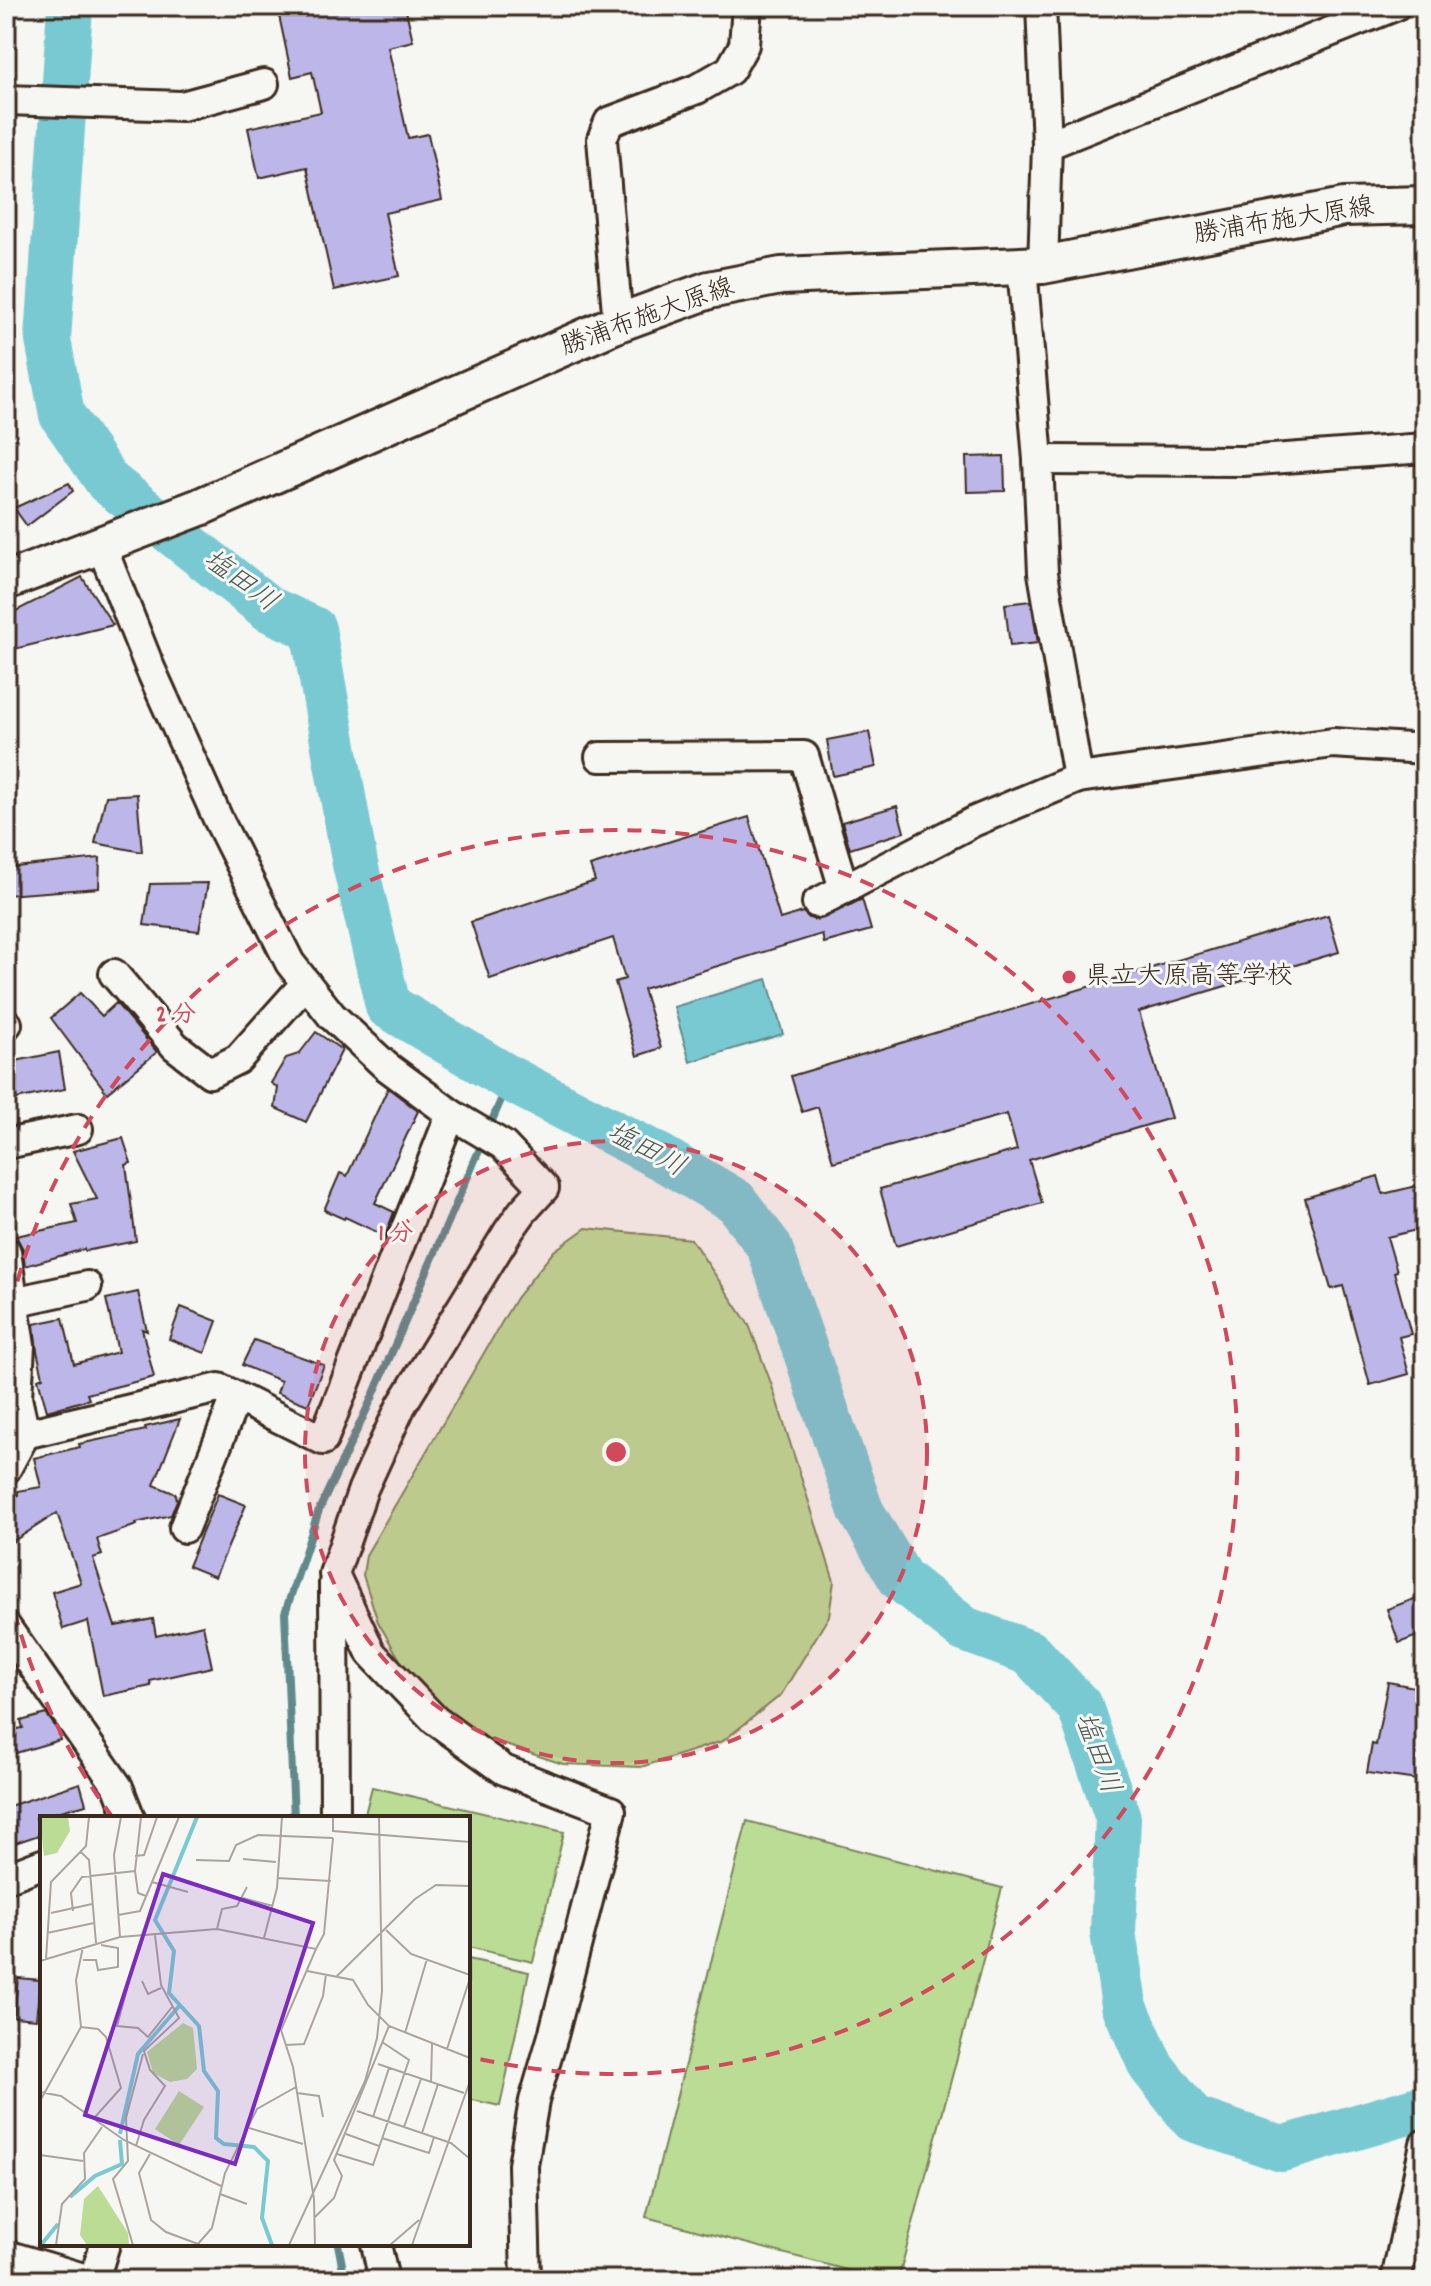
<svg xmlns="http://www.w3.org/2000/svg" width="1431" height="2286" font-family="Dekko,'Klee One',sans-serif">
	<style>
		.green { fill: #badc95; stroke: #7a835a; stroke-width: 2 }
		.water { fill: #79c9d3; stroke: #60898b; stroke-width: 2 }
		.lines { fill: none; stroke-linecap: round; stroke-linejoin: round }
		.stream { stroke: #60898b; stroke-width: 8 }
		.river { stroke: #79c9d3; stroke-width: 46 }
		.building { fill: #bdb7e9; stroke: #3b2a1e; stroke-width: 2 }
		.minor-casing { stroke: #3b2a1e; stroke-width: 34 }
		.major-casing { stroke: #3b2a1e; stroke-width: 42 }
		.minor { stroke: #f6f6f2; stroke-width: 28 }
		.major { stroke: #f6f6f2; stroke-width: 36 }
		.ring { fill: none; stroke: #d1495b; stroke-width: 4; stroke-dasharray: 14 10 }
		.poi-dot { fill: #d1495b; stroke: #f6f6f2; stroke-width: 3 }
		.labels { text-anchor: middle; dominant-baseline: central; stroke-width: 6; stroke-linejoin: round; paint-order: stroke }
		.street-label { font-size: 26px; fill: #3b2a1e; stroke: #f6f6f2 }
		.poi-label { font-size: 26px; fill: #3b2a1e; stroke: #f6f6f2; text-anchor: start }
		.water-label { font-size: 28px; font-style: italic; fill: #4e5a54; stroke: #f6f6f2 }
		.inset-river { fill: none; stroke: #79c9d3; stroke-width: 4 }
		.inset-road { fill: none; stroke: #aba49d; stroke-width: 2 }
		.view { fill: #7b2cbf; fill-opacity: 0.15; stroke: #7b2cbf; stroke-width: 4 }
		.inset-edge { fill: none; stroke: #3b2a1e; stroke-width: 4 }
		.centre { fill: #d1495b; stroke: #f6f6f2; stroke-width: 4 }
		.ring-label { font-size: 24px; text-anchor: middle; font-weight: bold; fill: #d1495b; stroke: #f6f6f2; stroke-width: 6; stroke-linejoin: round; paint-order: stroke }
	</style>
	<rect width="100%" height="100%" fill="#f6f6f2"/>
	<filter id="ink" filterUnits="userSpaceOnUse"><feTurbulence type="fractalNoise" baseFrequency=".0125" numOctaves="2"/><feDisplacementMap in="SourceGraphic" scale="16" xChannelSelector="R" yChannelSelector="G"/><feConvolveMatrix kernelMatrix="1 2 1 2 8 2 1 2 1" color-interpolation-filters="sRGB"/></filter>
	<g filter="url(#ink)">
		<g class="green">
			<path d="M 586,1228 L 691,1239 L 749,1325 L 771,1383 L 834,1581 L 829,1616 L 781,1695 L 723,1741 L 641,1767 L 563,1764 L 472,1734 L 407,1672 L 378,1622 L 363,1575 L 366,1555 L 516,1298 L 554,1251 Z"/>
			<path d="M 372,1787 L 564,1832 L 533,1962 L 468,1947 L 468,1818 L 364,1818 Z"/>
			<path d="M 747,1821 L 1002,1888 L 898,2280 L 885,2280 L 646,2217 Z"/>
			<path d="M 468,1959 L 529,1972 L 500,2106 L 468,2099 Z"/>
		</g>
		<path class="water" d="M 767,979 L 783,1034 L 690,1062 L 674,1007 Z"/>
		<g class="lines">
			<g class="stream">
				<path d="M 294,1818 L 285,1613 L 319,1510 L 372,1398 L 510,1079"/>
				<path d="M 338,2244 L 345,2280"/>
			</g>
			<path class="river" d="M 70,6 L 48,340 L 62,415 L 108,482 L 269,609 L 313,629 L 355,864 L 388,1006 L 510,1079 L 662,1158 L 735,1201 L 769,1246 L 861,1511 L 901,1579 L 964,1629 L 1030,1653 L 1080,1707 L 1118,1818 L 1113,1932 L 1124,2005 L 1151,2066 L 1193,2119 L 1282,2149 L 1425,2107"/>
		</g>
		<g class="building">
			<path d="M 277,6 L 405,6 L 413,41 L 388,47 L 408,138 L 428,134 L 442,200 L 385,213 L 399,276 L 334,290 L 307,167 L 259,178 L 248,128 L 321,112 L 312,72 L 292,77 Z"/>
			<path d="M 1004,456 L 1005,491 L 967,492 L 966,457 Z"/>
			<path d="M 69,483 L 73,491 L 27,526 L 14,508 Z"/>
			<path d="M 82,577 L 113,625 L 6,651 L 6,616 Z"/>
			<path d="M 1031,601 L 1038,643 L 1010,646 L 1005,604 Z"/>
			<path d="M 869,732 L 876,767 L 833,776 L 827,740 Z"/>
			<path d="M 137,794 L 142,852 L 95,843 L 106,796 Z"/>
			<path d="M 897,806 L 904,832 L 850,849 L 842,822 Z"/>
			<path d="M 749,817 L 780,919 L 803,912 L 809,918 L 815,920 L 824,918 L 862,899 L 871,930 L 824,943 L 822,934 L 643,989 L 661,1048 L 637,1056 L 615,982 L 625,979 L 613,938 L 490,979 L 471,922 L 595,881 L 590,866 Z"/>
			<path d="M 100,858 L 99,888 L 6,895 L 6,868 Z"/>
			<path d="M 208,883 L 199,931 L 144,925 L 150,884 Z"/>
			<path d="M 1328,915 L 1339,952 L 1139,1012 L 1171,1118 L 1029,1160 L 1042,1203 L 896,1246 L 880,1189 L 1017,1150 L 1007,1114 L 833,1162 L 818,1107 L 802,1112 L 791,1076 Z"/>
			<path d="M 80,993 L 102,1016 L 116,1003 L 157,1052 L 107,1093 L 51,1018 Z"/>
			<path d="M 316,1032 L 342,1050 L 306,1122 L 275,1108 L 278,1088 L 271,1083 L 286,1058 L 299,1054 Z"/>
			<path d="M 59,1052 L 65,1089 L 11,1100 L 6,1079 L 6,1063 Z"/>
			<path d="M 388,1088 L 418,1111 L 375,1203 L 394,1212 L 385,1236 L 345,1217 L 344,1219 L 324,1210 L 340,1173 L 347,1176 Z"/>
			<path d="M 123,1138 L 131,1163 L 126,1165 L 136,1241 L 85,1251 L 84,1249 L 25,1266 L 23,1249 L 16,1236 L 77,1223 L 71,1204 L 97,1199 L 73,1151 Z"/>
			<path d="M 1378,1176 L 1383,1194 L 1425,1184 L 1425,1228 L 1387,1237 L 1397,1271 L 1394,1272 L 1411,1334 L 1399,1337 L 1409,1374 L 1370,1385 L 1343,1286 L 1331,1289 L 1305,1198 Z"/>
			<path d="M 138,1292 L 147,1331 L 142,1329 L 154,1377 L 87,1394 L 89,1399 L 47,1411 L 38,1379 L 43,1377 L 37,1351 L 34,1324 L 63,1318 L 74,1364 L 118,1352 L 106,1299 Z"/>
			<path d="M 181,1307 L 217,1321 L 205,1353 L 169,1339 Z"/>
			<path d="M 254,1340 L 324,1365 L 308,1405 L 277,1393 L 281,1381 L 242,1365 Z"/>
			<path d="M 180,1419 L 154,1485 L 176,1494 L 177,1500 L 171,1515 L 136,1523 L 137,1525 L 97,1539 L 102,1555 L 93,1558 L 115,1626 L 153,1619 L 156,1636 L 203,1625 L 212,1667 L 150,1681 L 151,1686 L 103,1696 L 88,1621 L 63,1629 L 52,1592 L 81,1583 L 57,1513 L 6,1546 L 6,1503 L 18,1495 L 18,1491 L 41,1487 L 34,1458 L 80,1447 L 79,1444 L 146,1430 L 145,1427 Z"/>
			<path d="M 218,1494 L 246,1505 L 215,1577 L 188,1566 Z"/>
			<path d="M 1425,1595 L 1425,1633 L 1399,1643 L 1387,1609 Z"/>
			<path d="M 1388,1682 L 1425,1689 L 1425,1781 L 1367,1773 L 1372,1744 L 1376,1745 Z"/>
			<path d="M 46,1714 L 58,1730 L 60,1740 L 6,1756 L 6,1731 L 23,1728 L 21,1721 Z"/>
			<path d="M 80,1783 L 86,1804 L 36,1818 L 42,1834 L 6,1846 L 6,1807 Z"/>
			<path d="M 18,1978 L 40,1980 L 36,2019 L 14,2017 Z"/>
		</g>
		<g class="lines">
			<defs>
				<g id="minor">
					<path d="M 1041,6 L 1047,145 L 1043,265"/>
					<path d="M 6,100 L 182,106 L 264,84"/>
					<path d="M 1047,145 L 1395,6"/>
					<path d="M 1022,266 L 1038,460 L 1043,573 L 1078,778 L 1333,743 L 1425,749"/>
					<path d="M 618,323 L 602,139 L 609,122 L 697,89 L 730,70 L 744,45 L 747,6"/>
					<path d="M 1038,460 L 1243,461 L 1425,448"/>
					<path d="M 101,545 L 150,668 L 218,819 L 290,963 L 332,1016 L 386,1066 L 451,1114 L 503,1145 L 544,1188 L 523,1211 L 508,1232 L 401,1406 L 363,1489 L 334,1574 L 371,1653 L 435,1720 L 504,1770 L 611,1811 L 553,2036 L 534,2101 L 523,2165 L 526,2280"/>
					<path d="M 600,757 L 804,756 L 844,889"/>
					<path d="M 817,903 L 975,821 L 1078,778"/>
					<path d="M 114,974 L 175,1046 L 210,1073 L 238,1059 L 306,983"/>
					<path d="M 6,1025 L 7,1024"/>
					<path d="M 6,1144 L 78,1129"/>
					<path d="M 6,1252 L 20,1346 L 17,1398 L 25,1434 L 219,1388 L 323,1440 L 451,1114"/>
					<path d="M 13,1302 L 87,1286"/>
					<path d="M 6,1469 L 25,1434"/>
					<path d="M 184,1528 L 236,1397"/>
					<path d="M 334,1583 L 335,1818"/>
					<path d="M 6,1627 L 118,1787 L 130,1818"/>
					<path d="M 6,1878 L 42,1864"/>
					<path d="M 376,2244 L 384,2280"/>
					<path d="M 6,2255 L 90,2280"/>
					<path d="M 94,2280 L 105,2244"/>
					<path d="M 1396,2280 L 1425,2144"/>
				</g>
				<path id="major" d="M 6,581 L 200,507 L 618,323 L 709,290 L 781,276 L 1043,265 L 1344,207 L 1425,205"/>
			</defs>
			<use href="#minor" class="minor-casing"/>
			<use href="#major" class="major-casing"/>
			<use href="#minor" class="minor"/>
			<use href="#major" class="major"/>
		</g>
	</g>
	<circle cx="616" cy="1452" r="311" fill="#d1495b" fill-opacity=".12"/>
	<g class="ring">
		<circle cx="616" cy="1452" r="311"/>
		<path d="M113 1818A622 622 0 0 1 6 1576M6 1328A622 622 0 1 1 471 2057"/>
	</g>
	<circle class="poi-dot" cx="1069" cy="977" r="8"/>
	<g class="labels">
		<g class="street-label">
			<text transform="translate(1284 222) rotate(-9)">勝浦布施大原線</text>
			<text transform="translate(648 318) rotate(-20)">勝浦布施大原線</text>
		</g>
		<g class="poi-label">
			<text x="1085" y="977">県立大原高等学校</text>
		</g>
		<g class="water-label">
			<text transform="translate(239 583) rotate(36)">塩田川</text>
			<text transform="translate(645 1152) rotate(28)">塩田川</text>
			<text transform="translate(1095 1754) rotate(70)">塩田川</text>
		</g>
	</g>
	<g transform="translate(40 1816)">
		<rect width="430" height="430" fill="#f6f6f2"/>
		<path d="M 0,1 L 28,1 L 30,15 L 17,37 L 4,40 ZM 143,207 L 153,212 L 157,253 L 147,263 L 130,266 L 113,257 L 107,236 ZM 139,275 L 164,291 L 139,329 L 115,313 ZM 58,370 L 88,417 L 89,429 L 47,429 L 40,419 L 44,383 Z" fill="#badc95"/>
		<path class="inset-river" d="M 157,1 L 115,104 L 134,135 L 129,177 L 159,210 L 164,255 L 178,275 L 176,322 L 184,328 L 214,331 L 228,345 L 222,402 L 232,429M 80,318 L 98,238 L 140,189M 30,381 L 55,360 L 82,348 L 80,324M 1,429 L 18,408"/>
		<path class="inset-road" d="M 101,1 L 95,55 L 98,77 L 106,80M 293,1 L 293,15 L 430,26M 41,36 L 49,44 L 56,127M 95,40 L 104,39 L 117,1M 203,43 L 236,46M 156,44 L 189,45 L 196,29 L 218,19 L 293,22M 237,62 L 291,65M 112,66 L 148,76M 203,82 L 233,90M 33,95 L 31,77 L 42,61 L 95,55M 11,97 L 52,88M 78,99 L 100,95 L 139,1M 177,113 L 182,93 L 197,90 L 207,71M 346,114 L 371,138 L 430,159M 7,117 L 54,107M 80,121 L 74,39 L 81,1M 224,122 L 237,72 L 242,1M 276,133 L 284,118 L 293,22M 6,143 L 11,66 L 46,30 L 49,1M 43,144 L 56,144 L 58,154 L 78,151 L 78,132 L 61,129M 0,145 L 80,121 L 177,113 L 276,133 L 241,214 L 253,251 L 274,383 L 275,429M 267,155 L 313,164 L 328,189 L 349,210 L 430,242M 297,160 L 375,83 L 396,69 L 430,70M 102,165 L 108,178 L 121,172M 89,166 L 77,210 L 98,212 L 108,221 L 132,191M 41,211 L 58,213 L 66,221 L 81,272 L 55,301M 365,217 L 387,143M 246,229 L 264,228 L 283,180 L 286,158M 407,233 L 430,162M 338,248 L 424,277M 391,266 L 392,228M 0,276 L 21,280 L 84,324 L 181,370M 257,277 L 279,280 L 283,301M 0,285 L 41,211 L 36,164 L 43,131M 317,295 L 411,327 L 430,343M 333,301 L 349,252M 364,311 L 381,263M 209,312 L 263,328M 382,317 L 398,268M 306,318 L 339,330M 342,322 L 389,337 L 394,321M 96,330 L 104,304 L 125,270 L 110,254 L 104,235 L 139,202 L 121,169 L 115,119M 110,338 L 99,357 L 111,404 L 126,416 L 158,428M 297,338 L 333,349 L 369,244 L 342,226M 0,339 L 43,345M 180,378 L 207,388M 274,402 L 294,382 L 302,360 L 294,344 L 349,210M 16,429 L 22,388 L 45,363 L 44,337 L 62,311M 93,429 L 73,363 L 88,345 L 86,302 L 103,238M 157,429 L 172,412 L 185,357 L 217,293 L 256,271M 249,429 L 325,265 L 337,222 L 342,175 L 339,1M 350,429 L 379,404M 372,429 L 430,265"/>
		<path class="view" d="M 123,58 L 273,107 L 195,348 L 45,299 Z"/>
		<rect width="430" height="430" class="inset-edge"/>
	</g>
	<circle cx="616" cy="1452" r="12" class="centre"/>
	<g class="ring-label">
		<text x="176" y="1021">2 分</text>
		<text x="396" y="1240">1 分</text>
	</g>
	<rect width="1431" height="2286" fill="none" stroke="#f6f6f2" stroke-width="32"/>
	<rect x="16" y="16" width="1399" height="2254" fill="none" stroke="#3b2a1e" stroke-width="3" filter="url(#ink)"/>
</svg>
